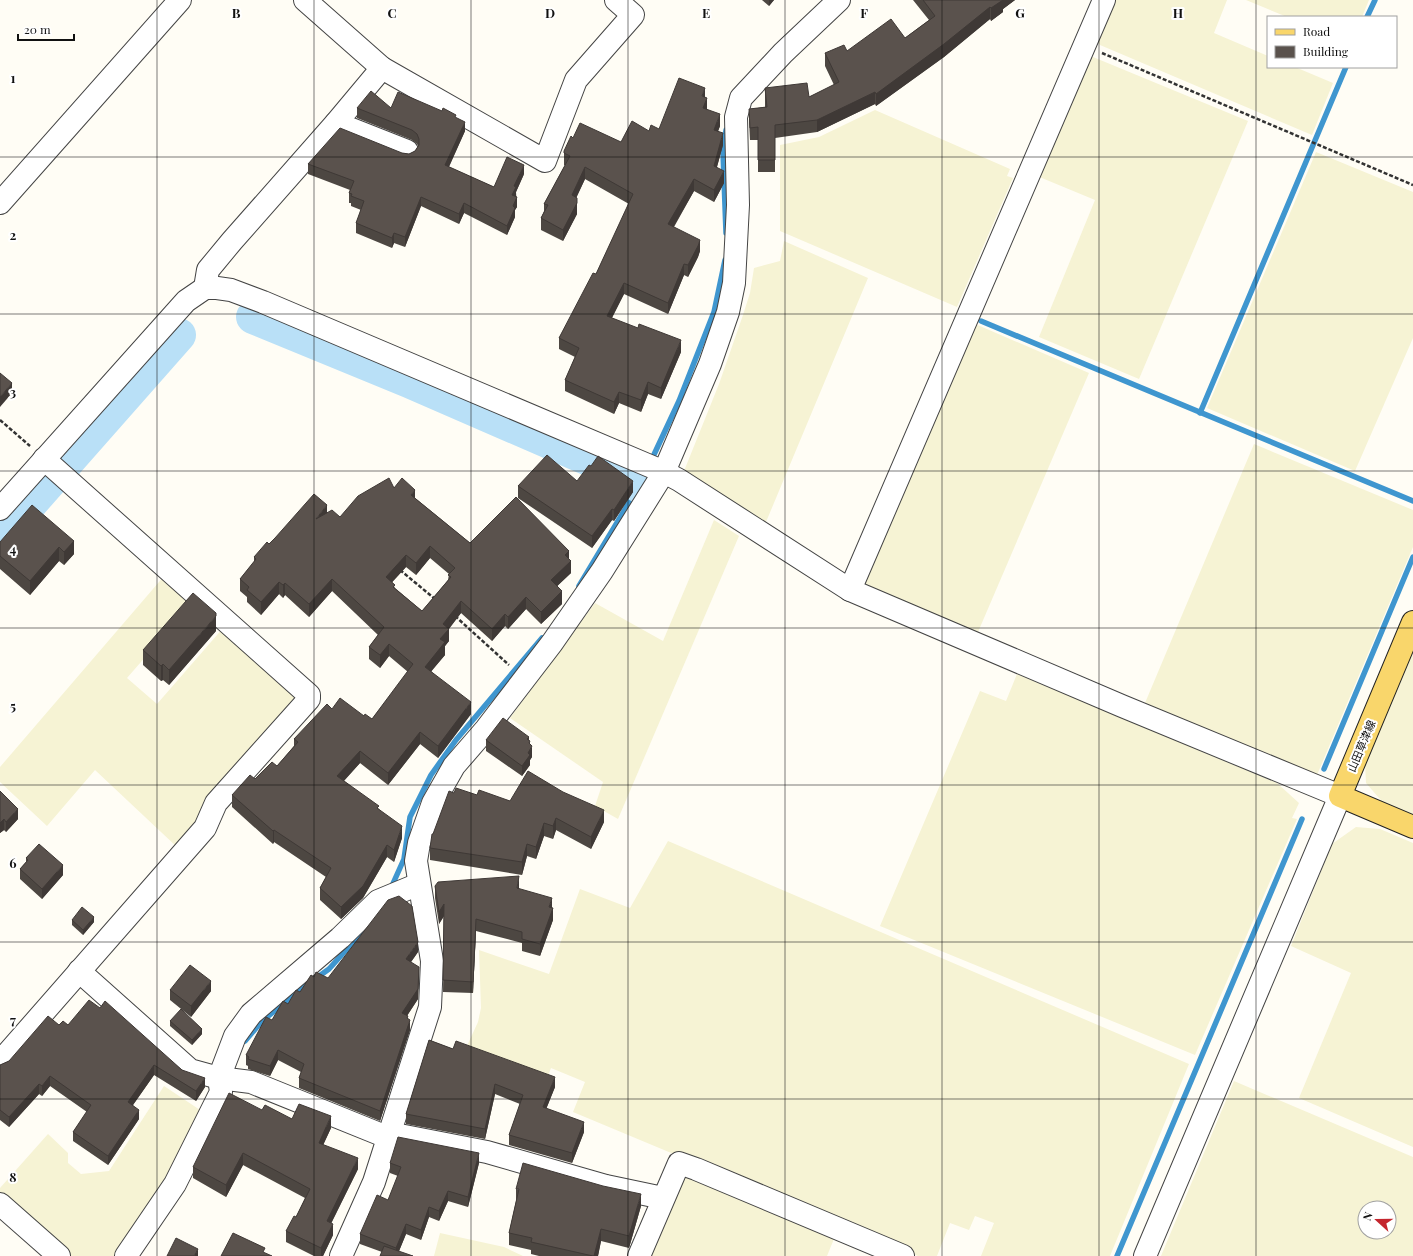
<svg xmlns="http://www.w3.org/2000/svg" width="1413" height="1256" font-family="'Playfair Display','Noto Sans JP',serif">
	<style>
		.farmland { fill: #f6f3d4; fill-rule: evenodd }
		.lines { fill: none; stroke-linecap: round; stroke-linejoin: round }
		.stream { stroke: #3f96cf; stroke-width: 5.5 }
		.river { stroke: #b9e0f7; stroke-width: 34 }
		.minor-casing { stroke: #444; stroke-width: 24 }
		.major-casing { stroke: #222; stroke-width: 24 }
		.path { stroke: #333; stroke-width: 2.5; stroke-dasharray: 4 2; stroke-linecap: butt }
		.minor { stroke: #fff; stroke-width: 22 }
		.major { stroke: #f9d66b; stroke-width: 22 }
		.wall { fill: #4d4742; fill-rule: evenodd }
		.shaded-wall { fill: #3f3936 }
		.building { fill: #5a524d; stroke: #3f3936; fill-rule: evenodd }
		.grid { fill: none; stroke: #111; stroke-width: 1; stroke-opacity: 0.55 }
		.labels { text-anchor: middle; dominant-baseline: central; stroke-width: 4; stroke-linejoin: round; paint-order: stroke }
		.street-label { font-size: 11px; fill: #111; stroke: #fff }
		.grid-label { font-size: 13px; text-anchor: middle; font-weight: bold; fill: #111; stroke: #fff; stroke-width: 4; stroke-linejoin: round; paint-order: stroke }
	</style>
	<rect width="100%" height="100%" fill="#fffdf5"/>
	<g class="farmland">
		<path d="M 1110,0 L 1227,0 L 1214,33 L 1268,56 L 1268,67 L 1295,67 L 1333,83 L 1312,135 L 1100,45 L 1094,37 Z"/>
		<path d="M 1246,0 L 1369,0 L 1362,17 L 1287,17 Z"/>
		<path d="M 1093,57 L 1248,121 L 1139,379 L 1039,337 L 1095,200 L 1037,176 L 1084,62 Z"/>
		<path d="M 875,110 L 1010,169 L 1007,176 L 1013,178 L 957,307 L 780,231 L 780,145 L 819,137 Z"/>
		<path d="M 1316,152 L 1413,192 L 1413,338 L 1355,471 L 1207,408 Z"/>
		<path d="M 784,241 L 868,278 L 766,522 L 762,523 L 684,471 L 719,384 L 743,315 L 750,293 L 754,268 L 780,261 Z"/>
		<path d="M 973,323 L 1089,373 L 978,632 L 865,585 L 863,579 Z"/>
		<path d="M 1254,444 L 1413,510 L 1413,547 L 1317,775 L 1145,703 Z"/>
		<path d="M 714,520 L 739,536 L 618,819 L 595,806 L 603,782 L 510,718 L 595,603 L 663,641 Z"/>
		<path d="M 165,575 L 195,600 L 127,678 L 157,704 L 224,627 L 298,696 L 199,824 L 178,848 L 95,770 L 47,826 L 0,782 L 0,767 Z"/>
		<path d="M 1413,651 L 1413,818 L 1386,806 L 1366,783 L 1365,763 Z"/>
		<path d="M 1017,674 L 1277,783 L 1299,803 L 1292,818 L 1297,819 L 1195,1055 L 880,926 L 980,691 L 1006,701 Z"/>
		<path d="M 1356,827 L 1380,829 L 1413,843 L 1413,1147 L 1299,1098 L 1351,973 L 1291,946 L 1332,844 Z"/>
		<path d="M 668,841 L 1189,1064 L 1110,1256 L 981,1256 L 994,1223 L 975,1216 L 969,1230 L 950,1223 L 937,1256 L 918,1256 L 573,1112 L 585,1082 L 551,1068 L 546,1081 L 466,1048 L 478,1022 L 481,1008 L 479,950 L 549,974 L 580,889 L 630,908 Z"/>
		<path d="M 1234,1081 L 1413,1157 L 1413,1256 L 1161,1256 ZM 1365,1208 L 1389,1208 L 1389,1232 L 1365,1232 Z"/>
		<path d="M 164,1086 L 203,1112 L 158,1193 L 116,1256 L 68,1256 L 0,1195 L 0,1188 L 48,1134 L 68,1153 L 68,1163 L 81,1174 L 109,1171 Z"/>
		<path d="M 687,1171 L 836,1234 L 827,1256 L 646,1256 Z"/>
		<path d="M 440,1233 L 504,1247 L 523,1256 L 434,1256 Z"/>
	</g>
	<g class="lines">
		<g class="stream">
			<path d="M 1367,17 L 1375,0"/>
			<path d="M 726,233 L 723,153 L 726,130"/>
			<path d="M 981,321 L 1413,501"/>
			<path d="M 1200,413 L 1346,67"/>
			<path d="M 651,461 L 679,401 L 714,312 L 725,260"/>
			<path d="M 579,586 L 639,486 L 647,469"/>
			<path d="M 1324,769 L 1413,557"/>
			<path d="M 391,888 L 404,859 L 410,817 L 431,775 L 456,740 L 542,638"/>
			<path d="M 315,979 L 329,969 L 364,930"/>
			<path d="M 245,1041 L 262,1021 L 308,984"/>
			<path d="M 1117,1256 L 1302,819"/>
		</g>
		<g class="river">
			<path d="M 253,317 L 409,381 L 630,477 L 639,486"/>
			<path d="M 0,538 L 179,335"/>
		</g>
		<defs>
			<g id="minor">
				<path d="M 382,68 L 545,161 L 576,80 L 633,15 L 616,0"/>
				<path d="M 336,123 L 407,151"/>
				<path d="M 0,203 L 180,0"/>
				<path d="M 205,288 L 208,270 L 232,241 L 336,123 L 382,68 L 305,0"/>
				<path d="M 0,509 L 186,301 L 205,288 L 217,288 L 231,290 L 263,302 L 664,472 L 679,480 L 850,590 L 1122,706 L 1340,796 L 1145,1256"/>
				<path d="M 850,590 L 1104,0"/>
				<path d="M 79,971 L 190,1070 L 219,1078 L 251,1082 L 387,1137"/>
				<path d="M 0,1062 L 205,828 L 216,803 L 309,699 L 309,695 L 44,459"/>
				<path d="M 389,1133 L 487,1152 L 606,1186 L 663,1198"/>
				<path d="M 0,1204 L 59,1256"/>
				<path d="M 126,1256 L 175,1184 L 221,1092 L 219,1078 L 235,1036 L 251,1014 L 340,938 L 378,901 L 419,884"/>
				<path d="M 341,1256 L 374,1182 L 430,1007 L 432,961 L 416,861 L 419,843 L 433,803 L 454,766 L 486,729 L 552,643 L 602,571 L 664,472 L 710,364 L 728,312 L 734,283 L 738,205 L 736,117 L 741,98 L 783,53 L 839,0"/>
				<path d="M 639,1256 L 679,1163 L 696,1169 L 903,1256"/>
			</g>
			<path id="major" d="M 1413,622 L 1340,796 L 1413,827"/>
		</defs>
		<use href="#minor" class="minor-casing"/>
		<use href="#major" class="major-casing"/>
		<g class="path">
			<path d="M 1102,53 L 1413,185"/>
			<path d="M 0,420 L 30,446"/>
			<path d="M 400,570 L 435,599"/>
			<path d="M 455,616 L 509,665"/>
		</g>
		<use href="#minor" class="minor"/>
		<use href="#major" class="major"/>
	</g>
	<g class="wall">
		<path d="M 762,0 L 774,0 L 769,6 Z"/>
		<path d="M 913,0 L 1015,0 L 1003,9 L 1003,12 L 991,21 L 990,19 L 944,57 L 876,106 L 875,104 L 817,132 L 775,138 L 775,172 L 758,172 L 758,140 L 750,140 L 749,121 L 749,109 L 765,107 L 765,88 L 809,97 L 834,85 L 825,66 L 825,53 L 847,51 L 905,38 L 929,20 Z"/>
		<path d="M 705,98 L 707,110 L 720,126 L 718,131 L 723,145 L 717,167 L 724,183 L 714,202 L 694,191 L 674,227 L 700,251 L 698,257 L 688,277 L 684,275 L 668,314 L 624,294 L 612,318 L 681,352 L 661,399 L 648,394 L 641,412 L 619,403 L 614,414 L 565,391 L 565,380 L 575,357 L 559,349 L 559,338 L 596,274 L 629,204 L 585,179 L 576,198 L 577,210 L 577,214 L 563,241 L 541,230 L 541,218 L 544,211 L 544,204 L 565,165 L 564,165 L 564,151 L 573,138 L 621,142 L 649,131 L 659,129 Z"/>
		<path d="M 357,108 L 391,108 L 456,118 L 465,131 L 449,167 L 494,187 L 524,174 L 516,192 L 517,207 L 515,210 L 515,217 L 507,235 L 464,213 L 459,224 L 421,206 L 405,247 L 394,243 L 392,248 L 356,233 L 356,223 L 361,210 L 351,206 L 351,203 L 349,203 L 349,193 L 350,190 L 308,174 L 308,164 L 402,153 L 409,154 L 415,151 L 418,146 L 417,144 L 412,140 L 357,118 Z"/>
		<path d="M 577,481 L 633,492 L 614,521 L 612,520 L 592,548 L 518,498 L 518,486 Z"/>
		<path d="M 394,488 L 415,498 L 470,543 L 569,560 L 571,573 L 557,586 L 562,604 L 541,624 L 526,609 L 508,629 L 505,626 L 492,641 L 461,613 L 449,629 L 449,641 L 445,646 L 445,655 L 431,671 L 471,714 L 438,758 L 420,744 L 388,785 L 360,763 L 344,781 L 379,809 L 402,838 L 394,862 L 387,857 L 363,898 L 341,919 L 320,900 L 320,888 L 326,877 L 274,842 L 273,844 L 232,807 L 232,795 L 255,779 L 277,766 L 294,746 L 294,739 L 332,709 L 364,716 L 372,719 L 408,672 L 389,656 L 380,668 L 369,659 L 369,647 L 378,635 L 332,591 L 309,617 L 285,595 L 283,598 L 279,594 L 261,615 L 247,602 L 247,597 L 240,591 L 240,579 L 254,562 L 254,557 L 269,544 L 327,513 L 340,517 ZM 430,558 L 449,574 L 448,580 L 422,611 L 395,588 L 392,582 L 406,567 L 416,575 Z"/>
		<path d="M 74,541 L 74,554 L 64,565 L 59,561 L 30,595 L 0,569 L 0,542 Z"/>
		<path d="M 216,631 L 169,685 L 163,680 L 161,681 L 143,665 L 143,650 Z"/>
		<path d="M 486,740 L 529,741 L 532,757 L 530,760 L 530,765 L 522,776 L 486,751 Z"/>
		<path d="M 0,791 L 18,819 L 6,832 L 4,830 L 0,833 Z"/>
		<path d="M 454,793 L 477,795 L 510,801 L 604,822 L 591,849 L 556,830 L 553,839 L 544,836 L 536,859 L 527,856 L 522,875 L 430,860 L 430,848 L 433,834 Z"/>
		<path d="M 26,858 L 63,875 L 42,899 L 20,879 L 20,869 L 26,862 Z"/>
		<path d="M 435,886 L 519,888 L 519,889 L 552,908 L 553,920 L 540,956 L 522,951 L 522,943 L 476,931 L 473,993 L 443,992 L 444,916 L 439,924 L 435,898 Z"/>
		<path d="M 72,920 L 94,922 L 83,935 L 72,925 Z"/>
		<path d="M 418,952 L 411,962 L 419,977 L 418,999 L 407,1016 L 410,1030 L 380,1121 L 299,1088 L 299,1078 L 301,1072 L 278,1060 L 270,1076 L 248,1069 L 248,1066 L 246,1065 L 246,1055 L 272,1020 L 300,992 L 314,977 L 328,978 Z"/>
		<path d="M 170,990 L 211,991 L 191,1017 L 170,1000 Z"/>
		<path d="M 100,1008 L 205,1087 L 196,1101 L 154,1075 L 133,1105 L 139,1119 L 108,1165 L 73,1141 L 73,1132 L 87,1112 L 50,1086 L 42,1096 L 39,1094 L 9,1127 L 0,1120 L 0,1065 L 9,1061 L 59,1025 L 68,1025 Z"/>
		<path d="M 170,1021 L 202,1034 L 192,1045 L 170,1026 Z"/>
		<path d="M 429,1040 L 555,1087 L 546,1109 L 584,1132 L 572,1163 L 509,1145 L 509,1135 L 520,1104 L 495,1094 L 485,1139 L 406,1124 L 406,1114 Z"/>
		<path d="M 262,1110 L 292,1119 L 331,1128 L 323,1145 L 358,1169 L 331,1223 L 333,1235 L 323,1256 L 314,1256 L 286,1242 L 286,1231 L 296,1217 L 305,1198 L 243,1165 L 226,1197 L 193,1178 L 193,1167 Z"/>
		<path d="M 390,1163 L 479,1163 L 468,1207 L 448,1201 L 439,1221 L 429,1217 L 421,1240 L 406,1234 L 399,1251 L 382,1252 L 360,1244 L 360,1234 L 388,1200 L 398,1176 L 390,1173 Z"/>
		<path d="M 516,1189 L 641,1206 L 629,1248 L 601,1241 L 598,1256 L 539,1256 L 531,1254 L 531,1250 L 509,1245 L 509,1233 L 516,1201 Z"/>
	</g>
	<g class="shaded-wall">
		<path d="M 769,0 L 774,0 L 769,6 Z"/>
		<path d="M 1002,0 L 1015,0 L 1003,9 L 1003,12 L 991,21 L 991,8 Z"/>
		<path d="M 990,7 L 990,19 L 944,57 L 876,106 L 876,94 Z"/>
		<path d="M 705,88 L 705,99 L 702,96 Z"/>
		<path d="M 875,92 L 875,104 L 817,132 L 817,120 Z"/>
		<path d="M 707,98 L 707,110 L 703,108 Z"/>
		<path d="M 720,114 L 720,126 L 714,142 L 714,130 Z"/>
		<path d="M 465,122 L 465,131 L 445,175 L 445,165 Z"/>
		<path d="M 723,133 L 723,145 L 714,177 L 714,166 Z"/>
		<path d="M 524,165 L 524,174 L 516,192 L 516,197 L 512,195 L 514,186 Z"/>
		<path d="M 585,167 L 585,179 L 572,207 L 572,195 Z"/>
		<path d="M 724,171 L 724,183 L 714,202 L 714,190 Z"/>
		<path d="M 694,179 L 694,191 L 668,236 L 668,224 Z"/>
		<path d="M 421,197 L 421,206 L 405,247 L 405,237 Z"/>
		<path d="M 517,197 L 517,207 L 515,210 L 515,217 L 507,235 L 507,226 L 513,206 Z"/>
		<path d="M 577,198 L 577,214 L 563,241 L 563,230 Z"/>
		<path d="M 464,203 L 464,213 L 459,224 L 459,214 Z"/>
		<path d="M 394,233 L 394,243 L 392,248 L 392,238 Z"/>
		<path d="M 700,240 L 700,251 L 698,257 L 688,277 L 688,265 Z"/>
		<path d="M 684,264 L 684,275 L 668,314 L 668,303 Z"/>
		<path d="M 624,283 L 624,294 L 607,327 L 607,316 Z"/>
		<path d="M 681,340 L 681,352 L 661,399 L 661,388 Z"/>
		<path d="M 648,382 L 648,394 L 641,412 L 641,400 Z"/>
		<path d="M 12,383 L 12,393 L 0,407 L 0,397 Z"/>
		<path d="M 619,392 L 619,403 L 614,414 L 614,402 Z"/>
		<path d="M 633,481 L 633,492 L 614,521 L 614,510 Z"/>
		<path d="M 415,490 L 415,502 L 411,495 Z"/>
		<path d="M 327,505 L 327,518 L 316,519 Z"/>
		<path d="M 612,509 L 612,520 L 592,548 L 592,536 Z"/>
		<path d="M 74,541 L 74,554 L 64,565 L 64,552 Z"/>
		<path d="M 430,546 L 430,558 L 416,575 L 416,563 Z"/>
		<path d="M 59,547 L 59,561 L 30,595 L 30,581 Z"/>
		<path d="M 569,551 L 569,562 L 571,561 L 571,573 L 551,592 L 551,580 L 565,555 Z"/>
		<path d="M 406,555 L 406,567 L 386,589 L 386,577 Z"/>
		<path d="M 332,579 L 332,591 L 309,617 L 309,604 Z"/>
		<path d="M 279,582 L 279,594 L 261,615 L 261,602 Z"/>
		<path d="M 285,583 L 285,595 L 283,598 L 283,585 Z"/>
		<path d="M 562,591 L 562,604 L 541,624 L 541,612 Z"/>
		<path d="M 526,597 L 526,609 L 508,629 L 508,617 Z"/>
		<path d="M 461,601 L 461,613 L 447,631 L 449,629 L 449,641 L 445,646 L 445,655 L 425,679 L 425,667 L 443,624 Z"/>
		<path d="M 505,614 L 505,626 L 492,641 L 492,629 Z"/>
		<path d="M 216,616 L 216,631 L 169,685 L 169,670 Z"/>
		<path d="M 389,644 L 389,656 L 380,668 L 380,655 Z"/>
		<path d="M 163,664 L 163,680 L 161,681 L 161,666 Z"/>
		<path d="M 471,702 L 471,714 L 438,758 L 438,746 Z"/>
		<path d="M 420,732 L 420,744 L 388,785 L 388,773 Z"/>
		<path d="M 529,737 L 529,743 L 530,741 L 530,750 L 532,746 L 532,757 L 530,760 L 530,765 L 522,776 L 522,766 L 528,753 L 527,739 Z"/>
		<path d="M 360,751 L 360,763 L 337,788 L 337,776 Z"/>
		<path d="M 18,809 L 18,819 L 6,832 L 6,822 Z"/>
		<path d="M 604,810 L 604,822 L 591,849 L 591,837 Z"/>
		<path d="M 556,818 L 556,830 L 553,839 L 553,826 Z"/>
		<path d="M 4,819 L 4,830 L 0,833 L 0,823 Z"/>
		<path d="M 544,823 L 544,836 L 536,859 L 536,847 Z"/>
		<path d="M 402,826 L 402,838 L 394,862 L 394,850 Z"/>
		<path d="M 274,830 L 274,842 L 273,844 L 273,831 Z"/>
		<path d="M 527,844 L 527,856 L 522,875 L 522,862 Z"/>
		<path d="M 387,845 L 387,857 L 363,898 L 341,919 L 341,907 Z"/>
		<path d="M 63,865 L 63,875 L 42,899 L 42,889 Z"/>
		<path d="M 519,876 L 519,888 L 517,900 L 517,888 Z"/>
		<path d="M 552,898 L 552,910 L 549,907 Z"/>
		<path d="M 444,904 L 444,916 L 439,924 L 439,912 Z"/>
		<path d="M 553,908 L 553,920 L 540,956 L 540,944 Z"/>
		<path d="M 94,917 L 94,922 L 83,935 L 83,930 Z"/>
		<path d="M 476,919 L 476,931 L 473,993 L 473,982 Z"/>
		<path d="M 418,942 L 418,952 L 406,969 L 406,959 Z"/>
		<path d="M 419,967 L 418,999 L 402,1023 L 402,1013 Z"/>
		<path d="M 211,981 L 211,991 L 191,1017 L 191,1006 Z"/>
		<path d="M 408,1016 L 408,1026 L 410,1020 L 410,1030 L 380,1121 L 380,1111 Z"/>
		<path d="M 202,1029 L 202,1034 L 192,1045 L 192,1040 Z"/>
		<path d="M 278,1050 L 278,1060 L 270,1076 L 270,1066 Z"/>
		<path d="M 154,1065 L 154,1075 L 128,1112 L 128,1102 Z"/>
		<path d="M 50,1076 L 50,1086 L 42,1096 L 42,1086 Z"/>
		<path d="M 555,1077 L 555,1087 L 543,1117 L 543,1107 Z"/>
		<path d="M 205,1078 L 205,1087 L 196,1101 L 196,1091 Z"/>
		<path d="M 39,1084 L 39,1094 L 9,1127 L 9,1117 Z"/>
		<path d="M 495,1084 L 495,1094 L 485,1139 L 485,1129 Z"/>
		<path d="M 139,1110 L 139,1119 L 108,1165 L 108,1156 Z"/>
		<path d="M 331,1116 L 331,1128 L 319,1154 L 319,1143 Z"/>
		<path d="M 584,1122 L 584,1132 L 572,1163 L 572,1153 Z"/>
		<path d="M 243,1153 L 243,1165 L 226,1197 L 226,1185 Z"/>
		<path d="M 479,1153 L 479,1163 L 468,1207 L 468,1197 Z"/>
		<path d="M 358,1158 L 358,1169 L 327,1232 L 327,1221 Z"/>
		<path d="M 448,1191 L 448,1201 L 439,1221 L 439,1211 Z"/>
		<path d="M 641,1194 L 641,1206 L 629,1248 L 629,1236 Z"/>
		<path d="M 429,1207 L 429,1217 L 421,1240 L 421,1230 Z"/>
		<path d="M 333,1224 L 333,1235 L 323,1256 L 321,1256 L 321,1248 Z"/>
		<path d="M 406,1224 L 406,1234 L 397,1256 L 396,1256 L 396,1248 Z"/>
		<path d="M 601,1229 L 601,1241 L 598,1256 L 594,1256 Z"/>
		<path d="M 198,1249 L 198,1256 L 194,1256 Z"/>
	</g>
	<g class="building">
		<path d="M 923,0 L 1003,0 L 991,8 L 990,7 L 944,44 L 876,94 L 875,92 L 817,120 L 775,125 L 775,160 L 758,160 L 758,127 L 750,128 L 749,109 L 767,107 L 765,88 L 807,83 L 809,97 L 839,82 L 825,53 L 844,45 L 847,51 L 891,19 L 905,38 L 935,16 Z"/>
		<path d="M 679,78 L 705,88 L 702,96 L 707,98 L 703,108 L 720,114 L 714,130 L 723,133 L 714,166 L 724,171 L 714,190 L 694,179 L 668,224 L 700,240 L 698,246 L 688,265 L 684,264 L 668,303 L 624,283 L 607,316 L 638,328 L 639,324 L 681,340 L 661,388 L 648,382 L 641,400 L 619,392 L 614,402 L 565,380 L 579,348 L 559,338 L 593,273 L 596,274 L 633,194 L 585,167 L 572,195 L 577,198 L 577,203 L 563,230 L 541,218 L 548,205 L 544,204 L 570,156 L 564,153 L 564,151 L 571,136 L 573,138 L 580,123 L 621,142 L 632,121 L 649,131 L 651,125 L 659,129 Z"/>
		<path d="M 371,91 L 391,108 L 398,92 L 442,111 L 443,108 L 456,115 L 455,117 L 465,122 L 445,165 L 494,187 L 507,157 L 524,165 L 514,186 L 516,187 L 512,195 L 517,197 L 513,206 L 515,208 L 507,226 L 464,203 L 459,214 L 421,197 L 405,237 L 394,233 L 392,238 L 356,223 L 364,201 L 351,196 L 352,194 L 349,193 L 354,181 L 308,164 L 340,128 L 402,153 L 409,154 L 415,151 L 419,145 L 419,139 L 417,134 L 412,130 L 357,108 Z"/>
		<path d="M 0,373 L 12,383 L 0,397 Z"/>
		<path d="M 547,455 L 577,481 L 589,465 L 591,466 L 598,456 L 633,481 L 614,510 L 612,509 L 592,536 L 518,486 Z"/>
		<path d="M 389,478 L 394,488 L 402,478 L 415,490 L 411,495 L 470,543 L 516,497 L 569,551 L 565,555 L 571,561 L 551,580 L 562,591 L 541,612 L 526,597 L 508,617 L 505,614 L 492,629 L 461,601 L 443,624 L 449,629 L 440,639 L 445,642 L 425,667 L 471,702 L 438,746 L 420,732 L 388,773 L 360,751 L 337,776 L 379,806 L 377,808 L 402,826 L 394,850 L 387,845 L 363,886 L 341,907 L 320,888 L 331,868 L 274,830 L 273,831 L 232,795 L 250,775 L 255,779 L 272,762 L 277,766 L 298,742 L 294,739 L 327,704 L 332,709 L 340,698 L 364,716 L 365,714 L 372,719 L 413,664 L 389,644 L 380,655 L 369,647 L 384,627 L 332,579 L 309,604 L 285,583 L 283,585 L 279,582 L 261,602 L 247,590 L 249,587 L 240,579 L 256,559 L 254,557 L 267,542 L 269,544 L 275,538 L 314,494 L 327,505 L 316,519 L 332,510 L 340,517 L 358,496 ZM 430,546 L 455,568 L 448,575 L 451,577 L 422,611 L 393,587 L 395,585 L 386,577 L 406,555 L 416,563 Z"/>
		<path d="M 32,505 L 74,541 L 64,552 L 59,547 L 30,581 L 0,556 L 0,542 Z"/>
		<path d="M 193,593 L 216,613 L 216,616 L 169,670 L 163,664 L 161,666 L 143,650 Z"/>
		<path d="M 503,718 L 529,737 L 527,739 L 530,741 L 529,743 L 532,746 L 528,753 L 530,755 L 522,766 L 486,740 Z"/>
		<path d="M 528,771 L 563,792 L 604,810 L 591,837 L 556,818 L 553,826 L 544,823 L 536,847 L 527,844 L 522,862 L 430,848 L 432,834 L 433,834 L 449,791 L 454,793 L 456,788 L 477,795 L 479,790 L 510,801 Z"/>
		<path d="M 0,791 L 18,809 L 6,822 L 4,819 L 0,823 Z"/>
		<path d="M 39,844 L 63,865 L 42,889 L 20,869 L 28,860 L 26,858 Z"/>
		<path d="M 519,876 L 517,888 L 552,898 L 549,907 L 553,908 L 540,944 L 522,939 L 522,932 L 476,919 L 473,982 L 443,980 L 444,904 L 439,912 L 435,886 L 438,882 Z"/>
		<path d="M 399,896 L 412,906 L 418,942 L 406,959 L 419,967 L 418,989 L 402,1013 L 408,1016 L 407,1018 L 410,1020 L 380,1111 L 299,1078 L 304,1064 L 278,1050 L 270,1066 L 248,1059 L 249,1057 L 246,1055 L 266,1017 L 272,1020 L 283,1001 L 288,1004 L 296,990 L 300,992 L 311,975 L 314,977 L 316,972 L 328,978 L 388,900 Z"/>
		<path d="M 82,907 L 94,917 L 83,930 L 72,920 Z"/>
		<path d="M 190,965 L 211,981 L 191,1006 L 170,990 Z"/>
		<path d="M 89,1000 L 100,1008 L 105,1001 L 182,1070 L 205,1078 L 196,1091 L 154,1065 L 128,1102 L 139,1110 L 108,1156 L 73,1132 L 91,1105 L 50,1076 L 42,1086 L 39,1084 L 9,1117 L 0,1110 L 0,1065 L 9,1061 L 48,1016 L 59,1025 L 63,1021 L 68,1025 Z"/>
		<path d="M 181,1009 L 202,1029 L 192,1040 L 170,1021 Z"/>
		<path d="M 429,1040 L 453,1049 L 456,1041 L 555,1077 L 543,1107 L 584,1122 L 572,1153 L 509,1135 L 523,1095 L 495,1084 L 485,1129 L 406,1114 Z"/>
		<path d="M 229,1093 L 262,1110 L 265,1105 L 292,1119 L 299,1104 L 331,1116 L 319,1143 L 358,1158 L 327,1221 L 333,1224 L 321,1248 L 286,1231 L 294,1216 L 296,1217 L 310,1189 L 243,1153 L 226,1185 L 193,1167 Z"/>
		<path d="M 398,1137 L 479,1153 L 468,1197 L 448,1191 L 439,1211 L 429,1207 L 421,1230 L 406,1224 L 396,1248 L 360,1234 L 377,1195 L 388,1200 L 401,1167 L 390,1163 Z"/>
		<path d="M 523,1163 L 603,1186 L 641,1194 L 629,1236 L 601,1229 L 594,1256 L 593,1256 L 531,1242 L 532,1238 L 509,1233 L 519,1189 L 516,1189 Z"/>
		<path d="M 233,1233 L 265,1248 L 263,1252 L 272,1256 L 221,1256 Z"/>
		<path d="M 176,1238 L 198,1249 L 194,1256 L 167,1256 Z"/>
		<path d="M 384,1246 L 413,1256 L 380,1256 Z"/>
	</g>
	<path class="grid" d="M 157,0 L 157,1256M 314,0 L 314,1256M 471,0 L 471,1256M 628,0 L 628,1256M 785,0 L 785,1256M 942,0 L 942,1256M 1099,0 L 1099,1256M 1256,0 L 1256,1256M 0,157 L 1413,157M 0,314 L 1413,314M 0,471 L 1413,471M 0,628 L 1413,628M 0,785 L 1413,785M 0,942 L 1413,942M 0,1099 L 1413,1099"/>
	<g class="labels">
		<g class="street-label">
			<text transform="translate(1361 746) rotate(-67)">山田草津線</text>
		</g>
	</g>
	<g class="grid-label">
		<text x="236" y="18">B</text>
		<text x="392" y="18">C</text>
		<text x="550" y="18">D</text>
		<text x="706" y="18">E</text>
		<text x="864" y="18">F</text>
		<text x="1020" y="18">G</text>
		<text x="1178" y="18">H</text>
		<text x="13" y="83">1</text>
		<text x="13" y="240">2</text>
		<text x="13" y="397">3</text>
		<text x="13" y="554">4</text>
		<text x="13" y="711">5</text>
		<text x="13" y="868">6</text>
		<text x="13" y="1025">7</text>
		<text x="13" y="1182">8</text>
	</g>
	<rect x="1267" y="16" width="130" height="52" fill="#ffffff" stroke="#a0a0a0"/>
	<rect x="1275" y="29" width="20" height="6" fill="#f9d66b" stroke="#a0a0a0"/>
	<text x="1303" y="36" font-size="12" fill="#111111">Road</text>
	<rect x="1275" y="46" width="20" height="12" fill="#5a524d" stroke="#a0a0a0"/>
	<text x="1303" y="56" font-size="12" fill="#111111">Building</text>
	<g transform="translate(1377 1220) rotate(291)"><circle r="19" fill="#ffffff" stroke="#a0a0a0"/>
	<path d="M0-3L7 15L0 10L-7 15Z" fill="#c4262e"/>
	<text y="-6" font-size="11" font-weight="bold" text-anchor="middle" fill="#111111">N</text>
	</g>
	<path d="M18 34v6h56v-6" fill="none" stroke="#111111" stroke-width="2"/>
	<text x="24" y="34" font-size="12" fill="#111111" stroke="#ffffff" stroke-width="3" paint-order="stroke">20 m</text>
</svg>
